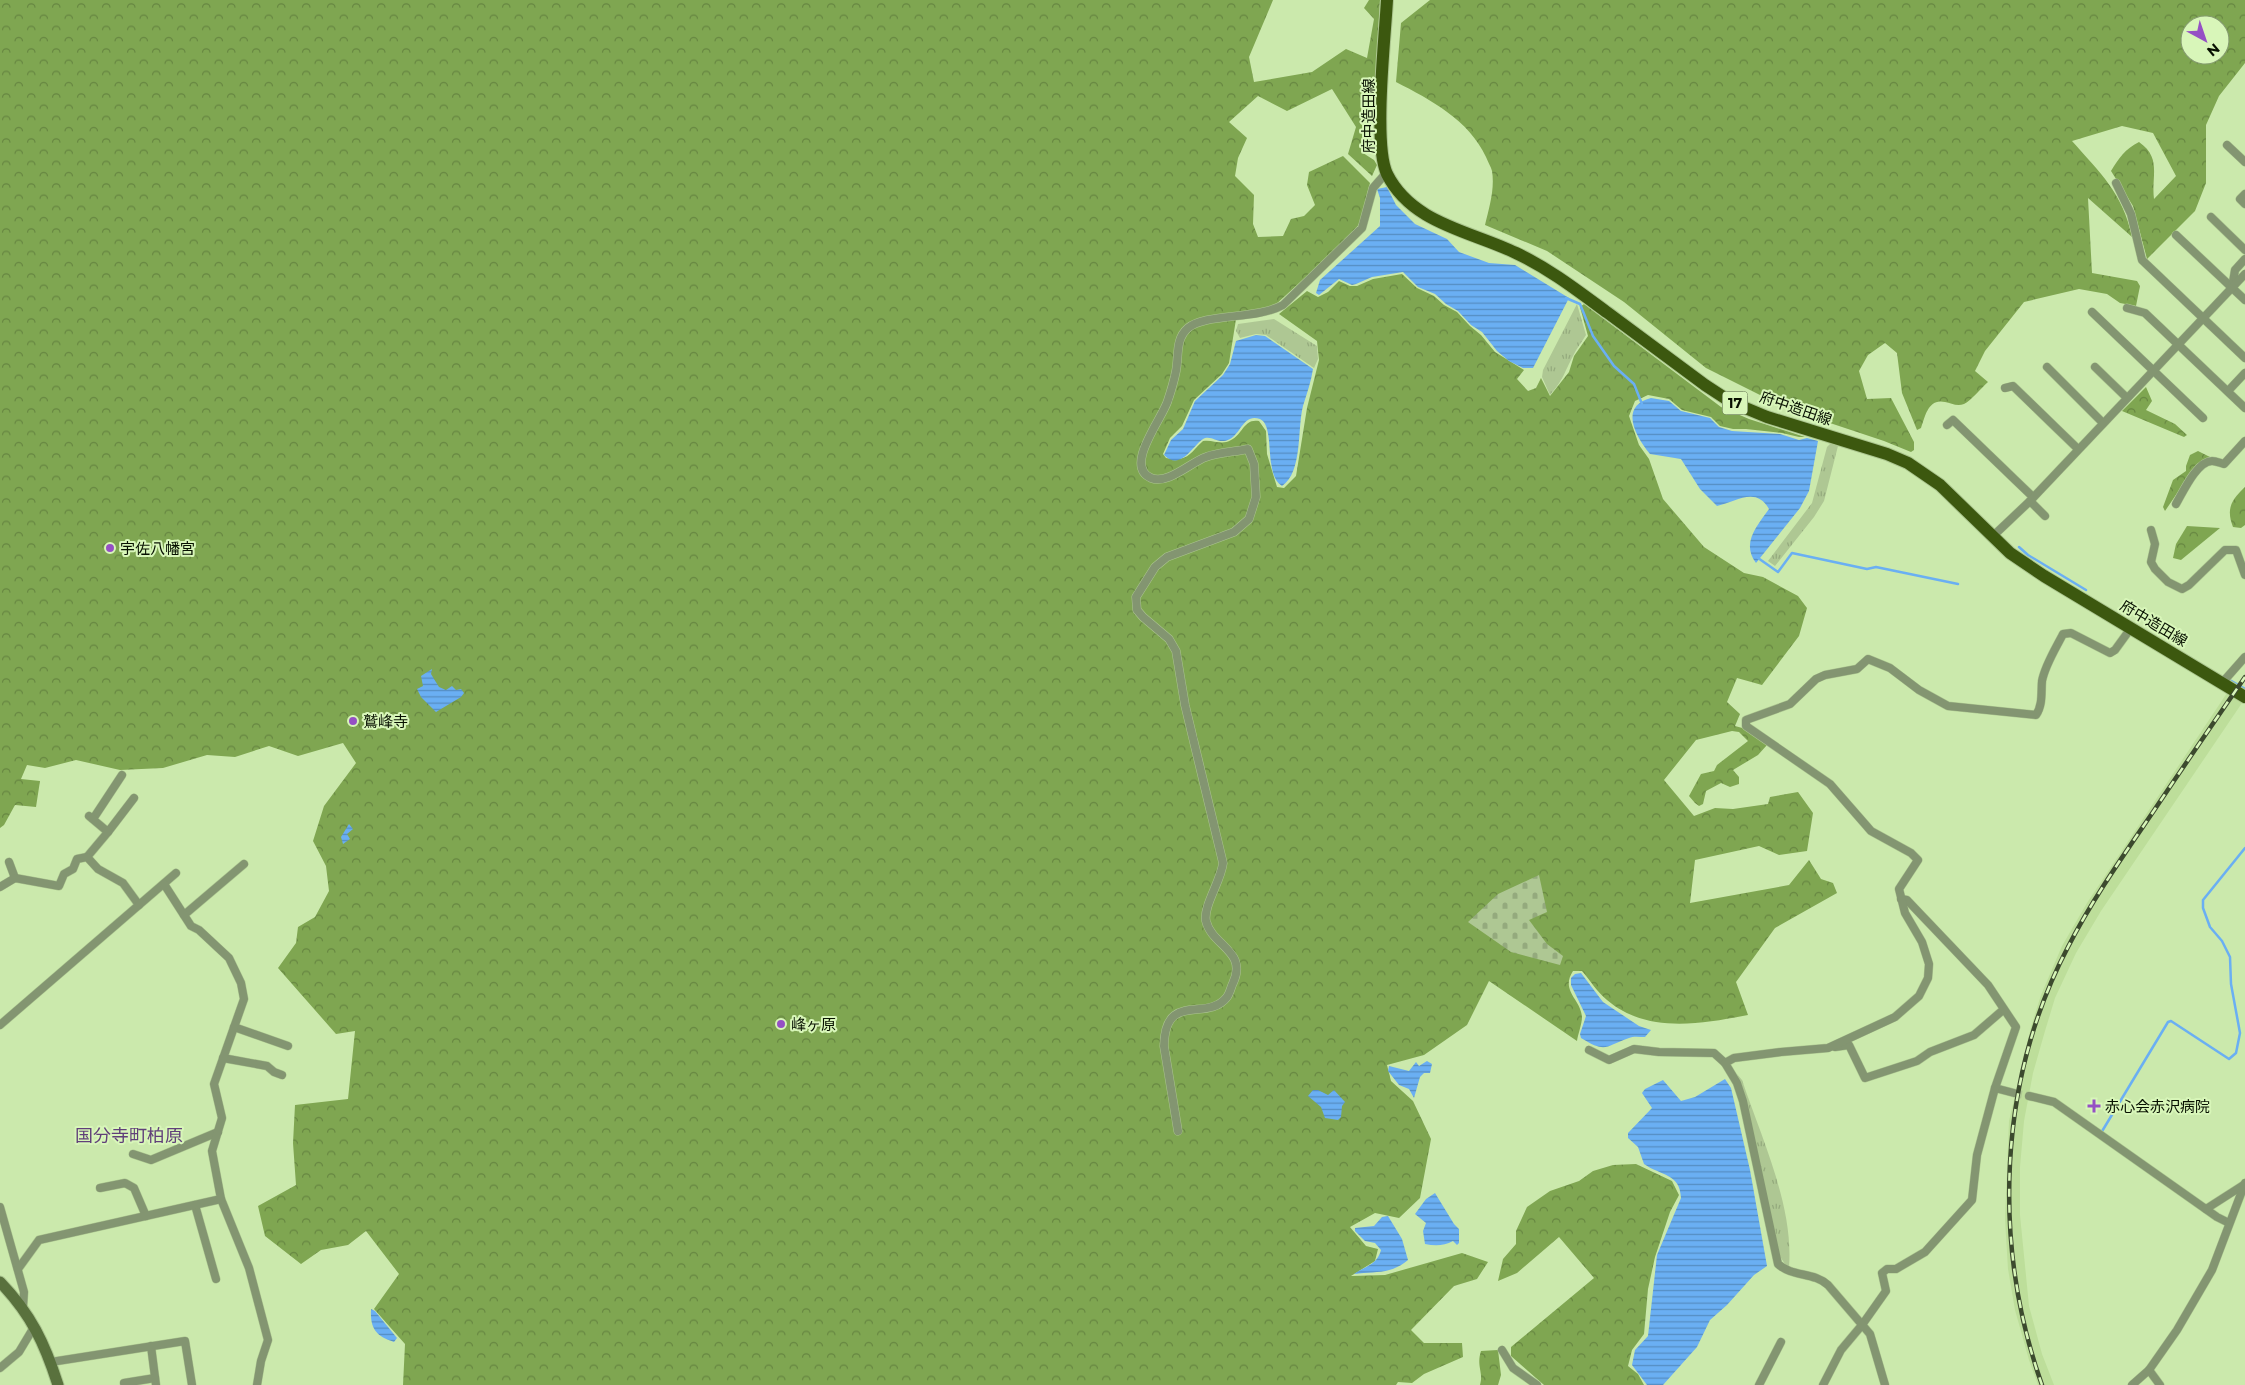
<svg xmlns="http://www.w3.org/2000/svg" width="2245" height="1385" font-family="Montserrat,'Noto Sans JP',sans-serif">
	<style>
		.built { fill: #bdde9a }
		.grass { fill: url(#grass-tufts) }
		.forest { fill: url(#forest-crowns); fill-rule: evenodd }
		.cemetery { fill: url(#cemetery-stones) }
		.water { fill: url(#water-rules) }
		.lines { fill: none; stroke-linecap: round; stroke-linejoin: round }
		.stream { stroke: #6aaff3; stroke-width: 2.5 }
		.minor-tunnel { stroke: #aec892; stroke-width: 8; stroke-dasharray: 8 4; stroke-linecap: butt }
		.minor-casing { stroke: #acc690; stroke-width: 9 }
		.secondary-casing { stroke: #acc690; stroke-width: 13 }
		.primary-casing { stroke: #acc690; stroke-width: 14 }
		.minor { stroke: #839571; stroke-width: 8 }
		.secondary { stroke: #59713d; stroke-width: 11 }
		.primary { stroke: #3c580f; stroke-width: 12 }
		.rail-casing { stroke: #3c4a2e; stroke-width: 4.5 }
		.rail { stroke: #d8f6b9; stroke-width: 2.5; stroke-dasharray: 8; stroke-linecap: butt }
		.poi-dot { fill: #9550c4; stroke: #d8f6b9; stroke-width: 2 }
		.labels { text-anchor: middle; dominant-baseline: central; stroke-width: 4; stroke-linejoin: round; paint-order: stroke }
		.shield { fill: #d8f6b9; stroke: #465538; stroke-width: 1 }
		.shield-label { font-size: 14px; font-weight: bold; fill: #071000 }
		.street-label { font-size: 15px; fill: #071000; stroke: #d8f6b9 }
		.poi-label { font-size: 15px; fill: #071000; stroke: #d8f6b9; text-anchor: start }
		.quarter-label { font-size: 18px; fill: #603f79; stroke: #d8f6b9 }
	</style>
	<defs>
		<pattern id="grass-tufts" width="24" height="20" patternUnits="userSpaceOnUse" patternTransform="scale(1.25)"><rect width="24" height="20" fill="#aec793"/><path d="M3 7l-1-3M5 7V3M7 7l1-3M15 17l-1-3M17 17v-4M19 17l1-3" fill="none" stroke="#94aa7d"/></pattern>
		<pattern id="forest-crowns" width="20" height="18" patternUnits="userSpaceOnUse" patternTransform="scale(1.25)"><rect width="20" height="18" fill="#7fa651"/><path d="M2 6a3 3 0 1 1 6 0M12 15a3 3 0 1 1 6 0" fill="none" stroke="#668641"/></pattern>
		<pattern id="cemetery-stones" width="16" height="16" patternUnits="userSpaceOnUse" patternTransform="scale(1.25)"><rect width="16" height="16" fill="#aec793"/><path d="M2 7V4a2 2 0 0 1 4 0v3zM10 15v-3a2 2 0 0 1 4 0v3z" fill="#94aa7d"/></pattern>
		<pattern id="water-rules" width="6" height="5" patternUnits="userSpaceOnUse" patternTransform="scale(1.25)"><rect width="6" height="5" fill="#6aaff3"/><path d="M0 2.5h6" fill="none" stroke="#558dc2"/></pattern>
	</defs>
	<rect width="100%" height="100%" fill="#cbe9ac"/>
	<path class="built" d="M 2227,693 L 2242,703 L 2101,911 L 2076,953 L 2055,998 L 2045,1031 L 2033,1073 L 2024,1121 L 2020,1167 L 2020,1215 L 2029,1306 L 2042,1354 L 2054,1385 L 2038,1385 L 2029,1360 L 2015,1310 L 2008,1269 L 2005,1219 L 2009,1121 L 2031,1027 L 2041,995 L 2062,946 L 2087,903 Z"/>
	<g class="grass">
		<path d="M 1577,304 L 1586,335 C 1582,342 1576,349 1573,356 C 1564,373 1564,379 1550,395 L 1542,377 L 1543,370 Z"/>
		<path d="M 1274,319 L 1317,346 L 1318,359 L 1314,368 L 1266,335 L 1256,334 L 1240,338 L 1236,331 L 1238,324 Z"/>
		<path d="M 1831,443 L 1838,446 L 1824,501 L 1814,517 L 1775,566 L 1768,561 L 1812,503 L 1827,447 Z"/>
		<path d="M 1737,1074 L 1742,1080 C 1761,1137 1794,1206 1789,1267 L 1787,1267 L 1779,1255 L 1746,1103 Z"/>
	</g>
	<g class="forest">
		<path d="M 0,0 L 1273,0 L 1249,57 L 1254,82 L 1312,72 L 1346,49 L 1367,58 L 1374,19 L 1364,8 L 1369,0 L 1380,0 L 1374,104 L 1366,108 L 1372,129 L 1372,145 L 1363,153 L 1374,160 L 1377,165 L 1372,176 L 1348,154 L 1356,127 L 1332,89 L 1287,111 L 1258,96 L 1229,122 L 1247,138 L 1238,158 L 1235,176 L 1254,195 L 1253,224 L 1258,237 L 1283,236 L 1291,219 L 1304,216 L 1315,205 L 1307,185 L 1309,172 L 1343,156 L 1370,183 L 1360,222 L 1353,234 L 1273,307 L 1237,313 L 1229,363 L 1222,374 L 1194,400 L 1182,426 L 1170,438 L 1163,454 L 1166,458 C 1188,462 1189,454 1203,441 C 1213,439 1221,446 1231,440 C 1243,434 1244,418 1259,421 L 1266,431 L 1267,454 L 1277,487 L 1284,488 L 1296,476 L 1307,408 L 1319,360 L 1317,341 L 1279,314 L 1307,291 L 1318,297 L 1328,292 L 1339,281 L 1350,286 L 1357,286 L 1373,279 L 1402,274 L 1417,288 L 1434,296 L 1444,305 L 1457,312 L 1470,326 L 1481,335 L 1495,352 L 1524,370 L 1517,379 L 1528,391 L 1536,388 L 1541,378 L 1550,396 L 1569,372 L 1574,356 L 1588,336 L 1580,307 L 1584,304 L 1721,407 L 1749,419 L 1805,437 L 1799,437 L 1782,433 L 1746,429 L 1733,429 L 1720,426 L 1711,417 L 1682,410 L 1669,399 L 1648,395 L 1635,401 L 1629,416 L 1639,445 L 1649,459 L 1663,499 L 1704,547 L 1744,573 L 1763,577 L 1798,596 L 1807,608 L 1799,636 L 1762,685 L 1737,678 L 1727,702 L 1740,714 L 1735,726 L 1746,729 L 1767,745 L 1758,755 L 1733,770 L 1739,777 L 1739,784 L 1730,787 L 1721,783 L 1706,791 L 1703,804 L 1699,806 L 1695,803 L 1689,796 L 1701,774 L 1714,771 L 1717,765 L 1748,741 L 1739,732 L 1732,731 L 1696,740 L 1664,780 L 1694,816 L 1715,808 L 1733,809 L 1768,804 L 1770,797 L 1798,792 L 1813,813 L 1807,851 L 1779,855 L 1759,846 L 1695,860 L 1690,903 L 1789,885 L 1809,860 L 1821,879 L 1833,883 L 1837,893 L 1775,928 L 1736,982 L 1748,1015 C 1701,1024 1647,1034 1607,1000 C 1597,992 1590,980 1582,971 L 1573,971 C 1560,991 1581,999 1582,1017 C 1582,1024 1578,1034 1577,1041 L 1489,981 L 1467,1025 L 1424,1055 L 1387,1065 L 1391,1081 L 1413,1101 L 1431,1139 L 1420,1198 L 1399,1218 L 1375,1213 L 1350,1227 L 1366,1246 L 1378,1249 L 1375,1261 L 1351,1276 L 1385,1275 L 1462,1253 L 1488,1262 L 1477,1279 L 1454,1286 L 1411,1330 L 1424,1343 L 1462,1343 L 1463,1357 L 1424,1374 L 1412,1383 L 1398,1382 L 1396,1385 L 403,1385 L 405,1344 L 374,1309 L 399,1274 L 366,1231 L 348,1245 L 321,1250 L 301,1264 L 265,1236 L 258,1206 L 296,1185 L 293,1143 L 295,1105 L 348,1099 L 355,1031 L 336,1034 L 278,968 L 296,943 L 298,927 L 315,917 L 329,891 L 326,866 L 313,841 L 324,806 L 356,763 L 343,743 L 298,756 L 269,746 L 235,757 L 207,755 L 163,768 L 120,770 L 76,760 L 45,768 L 27,765 L 21,779 L 40,781 L 36,807 L 15,805 L 4,825 L 0,828 Z"/>
		<path d="M 1430,0 L 2245,0 L 2245,63 L 2219,96 L 2206,125 L 2206,183 L 2195,211 L 2147,259 L 2133,206 L 2111,171 C 2119,158 2125,149 2139,142 C 2162,158 2151,176 2154,199 L 2176,176 L 2153,133 L 2122,126 L 2072,141 C 2100,173 2123,193 2132,237 L 2088,198 L 2092,273 L 2137,281 L 2140,286 L 2136,306 L 2120,303 L 2107,294 L 2079,289 L 2024,302 L 1985,351 L 1975,371 L 1988,382 C 1981,388 1972,400 1964,404 C 1957,407 1951,403 1945,402 C 1928,398 1925,417 1921,428 L 1917,430 L 1902,393 L 1897,353 L 1885,343 L 1868,355 L 1859,371 L 1867,399 L 1891,398 L 1914,442 L 1914,450 L 1911,452 L 1884,441 L 1788,409 L 1706,368 L 1624,302 L 1547,251 L 1485,225 C 1489,208 1495,189 1492,171 C 1491,167 1488,162 1486,157 C 1469,120 1431,100 1396,82 L 1401,23 ZM 2190,25 L 2220,25 L 2220,55 L 2190,55 Z"/>
		<path d="M 2146,387 L 2152,401 L 2146,410 L 2175,424 L 2187,435 L 2184,437 L 2122,411 Z"/>
		<path d="M 2198,451 L 2210,457 L 2197,464 L 2165,511 L 2163,507 L 2173,480 L 2186,471 L 2186,466 L 2190,455 Z"/>
		<path d="M 2245,487 L 2245,525 L 2241,528 L 2233,527 C 2226,509 2231,500 2245,487 Z"/>
		<path d="M 2187,526 L 2220,528 L 2181,560 L 2173,558 L 2176,544 Z"/>
		<path d="M 1636,1164 L 1672,1181 L 1679,1195 L 1670,1212 L 1655,1257 L 1648,1289 L 1644,1334 L 1632,1350 L 1628,1366 L 1638,1374 L 1644,1385 L 1544,1385 L 1511,1356 L 1511,1347 L 1594,1278 L 1559,1237 L 1517,1273 L 1498,1281 L 1503,1259 L 1516,1244 L 1516,1231 L 1527,1207 L 1550,1191 L 1579,1181 L 1593,1171 L 1613,1165 Z"/>
		<path d="M 1498,1350 L 1501,1375 L 1498,1385 L 1480,1385 C 1484,1373 1476,1366 1481,1351 Z"/>
	</g>
	<path class="cemetery" d="M 1539,875 L 1547,912 L 1529,920 L 1547,944 L 1563,956 L 1560,965 L 1511,952 L 1468,922 L 1498,894 Z"/>
	<g class="water">
		<path d="M 1387,187 L 1396,205 L 1415,224 L 1447,239 L 1459,252 L 1489,263 L 1515,265 L 1569,298 L 1533,368 L 1523,368 L 1509,361 L 1497,351 L 1482,332 L 1471,325 L 1458,311 L 1446,304 L 1435,294 L 1418,287 L 1403,272 L 1372,277 L 1356,284 L 1352,285 L 1339,279 L 1319,295 L 1316,293 L 1320,280 L 1380,226 L 1380,198 L 1377,189 Z"/>
		<path d="M 1256,335 L 1265,336 L 1313,369 C 1311,382 1307,393 1303,406 C 1297,429 1303,472 1282,486 C 1263,475 1276,426 1260,419 C 1244,413 1241,433 1230,439 C 1218,445 1214,436 1205,438 C 1195,441 1182,473 1164,455 L 1171,440 L 1183,429 L 1195,401 L 1223,375 L 1230,364 L 1236,341 Z"/>
		<path d="M 1651,398 L 1669,401 L 1681,411 L 1710,418 L 1719,427 L 1732,431 L 1780,434 L 1799,440 L 1807,438 L 1818,441 L 1809,491 L 1800,508 L 1756,563 C 1741,543 1757,526 1769,509 C 1756,486 1736,502 1717,506 L 1700,489 L 1681,459 L 1650,454 C 1635,436 1619,406 1651,398 Z"/>
		<path d="M 432,669 L 431,674 L 439,687 L 446,690 L 452,686 L 456,690 L 461,689 L 464,693 L 461,697 L 436,712 L 421,697 L 417,689 L 423,686 L 421,676 Z"/>
		<path d="M 349,824 L 353,829 L 347,834 L 350,839 L 343,844 L 341,837 Z"/>
		<path d="M 1581,973 L 1603,1002 L 1639,1026 L 1651,1030 L 1645,1037 C 1640,1037 1633,1036 1629,1038 C 1605,1046 1607,1054 1581,1038 L 1580,1034 L 1586,1016 L 1571,985 L 1571,978 L 1575,974 Z"/>
		<path d="M 1427,1061 L 1432,1064 L 1430,1073 L 1424,1073 L 1420,1077 L 1414,1098 L 1409,1089 L 1399,1085 L 1388,1071 L 1389,1066 L 1409,1071 L 1416,1062 L 1419,1066 Z"/>
		<path d="M 1725,1079 L 1731,1088 L 1750,1170 L 1767,1266 L 1754,1275 L 1727,1305 L 1710,1320 L 1697,1347 L 1663,1385 L 1647,1385 L 1632,1365 L 1635,1350 L 1648,1336 L 1657,1255 L 1681,1198 C 1680,1173 1661,1176 1644,1164 L 1638,1147 L 1628,1138 L 1628,1133 L 1652,1108 L 1642,1093 L 1645,1089 L 1663,1080 L 1681,1101 L 1695,1097 Z"/>
		<path d="M 1313,1090 L 1318,1090 L 1328,1095 L 1334,1090 L 1345,1102 L 1342,1106 L 1341,1117 L 1338,1120 L 1325,1118 L 1321,1107 L 1308,1096 Z"/>
		<path d="M 1435,1193 L 1454,1224 L 1459,1229 L 1459,1243 L 1457,1245 L 1453,1241 C 1444,1246 1435,1246 1425,1244 L 1423,1231 L 1426,1223 L 1415,1214 L 1426,1199 Z"/>
		<path d="M 1388,1216 L 1402,1239 L 1408,1260 C 1390,1275 1375,1271 1354,1274 C 1366,1266 1377,1265 1381,1250 L 1375,1243 L 1365,1241 L 1355,1231 L 1355,1228 L 1374,1226 L 1382,1217 Z"/>
		<path d="M 371,1309 L 375,1311 L 397,1338 L 394,1342 C 376,1336 370,1329 371,1309 Z"/>
	</g>
	<g class="lines">
		<g class="stream">
			<path d="M 1566,298 L 1580,304 L 1593,336 L 1614,366 L 1634,384 L 1642,404"/>
			<path d="M 2019,547 L 2028,555 L 2086,590"/>
			<path d="M 1758,558 L 1778,572 L 1792,553 L 1867,569 L 1876,567 L 1958,584"/>
			<path d="M 2228,679 L 2245,689"/>
			<path d="M 2101,1133 L 2168,1022 L 2171,1021 L 2229,1059 L 2236,1053 L 2240,1033 L 2231,984 L 2230,957 L 2222,941 L 2210,927 L 2203,908 L 2203,900 L 2245,848"/>
		</g>
		<path class="minor-tunnel" d="M 2014,1093 L 2029,1096"/>
		<defs>
			<g id="minor">
				<path d="M 2227,145 L 2245,162"/>
				<path d="M 2116,183 L 2131,214 L 2142,260 L 2245,358"/>
				<path d="M 2245,194 L 2240,199 L 2245,204"/>
				<path d="M 2211,217 L 2245,250"/>
				<path d="M 2176,235 L 2245,300"/>
				<path d="M 2232,288 L 2235,270 L 2245,259"/>
				<path d="M 2127,308 L 2145,313 L 2245,408"/>
				<path d="M 2092,312 L 2203,418"/>
				<path d="M 2047,367 L 2103,423"/>
				<path d="M 2095,367 L 2127,398"/>
				<path d="M 2005,388 L 2013,386 L 2078,449"/>
				<path d="M 2228,391 L 2245,373"/>
				<path d="M 1947,425 L 1953,420 L 2033,497"/>
				<path d="M 2030,501 L 2045,516"/>
				<path d="M 2176,504 C 2183,492 2197,461 2212,461 C 2216,461 2220,463 2224,464 L 2245,441"/>
				<path d="M 2151,530 L 2155,544 L 2151,562 L 2155,569 L 2168,582 L 2182,589 L 2189,585 L 2225,550 L 2236,550 L 2245,575"/>
				<path d="M 1992,537 L 2030,501 L 2245,274"/>
				<path d="M 2222,683 L 2245,657"/>
				<path d="M 93,819 L 122,775"/>
				<path d="M 108,832 L 134,798"/>
				<path d="M 87,857 L 108,832 L 89,816"/>
				<path d="M 9,862 L 15,878"/>
				<path d="M 0,887 L 15,878 L 59,886 L 64,874 L 73,869 L 77,859 L 87,857 L 98,869 L 123,883 L 139,905"/>
				<path d="M 184,915 L 244,864"/>
				<path d="M 0,1025 L 176,873"/>
				<path d="M 234,1027 L 288,1046"/>
				<path d="M 1835,1047 L 1849,1045 L 1865,1078 L 1917,1061 L 1930,1052 L 1974,1035 L 2003,1010"/>
				<path d="M 1589,1050 L 1609,1060 L 1634,1049 L 1659,1052 L 1714,1053 L 1725,1063"/>
				<path d="M 223,1058 L 267,1066 L 274,1072 L 282,1075"/>
				<path d="M 1995,1088 L 2014,1093"/>
				<path d="M 2029,1096 L 2054,1102 L 2217,1217 L 2229,1223"/>
				<path d="M 1178,1131 L 1164,1046 C 1165,990 1207,1023 1227,997 C 1230,993 1231,987 1233,983 C 1248,951 1212,946 1206,921 C 1203,906 1221,881 1223,863 L 1185,705 L 1176,651 L 1169,639 L 1143,617 L 1137,610 L 1136,597 L 1155,567 L 1167,557 L 1234,532 L 1249,519 L 1256,497 L 1254,464 L 1248,449 C 1234,452 1219,452 1206,457 C 1191,462 1168,485 1151,478 C 1123,466 1163,418 1168,400 C 1171,391 1174,381 1176,371 C 1179,356 1175,339 1188,328 C 1205,313 1256,320 1283,305 L 1362,228 L 1373,188 L 1387,172"/>
				<path d="M 133,1154 L 151,1160 L 218,1132"/>
				<path d="M 100,1188 L 125,1183 L 134,1188 L 146,1216"/>
				<path d="M 221,1199 L 249,1268 L 268,1340 L 261,1361 L 257,1385"/>
				<path d="M 195,1205 L 216,1279"/>
				<path d="M 0,1207 L 24,1292 L 23,1307"/>
				<path d="M 2206,1209 L 2245,1184"/>
				<path d="M 18,1269 L 39,1240 L 221,1199 L 212,1151 L 222,1118 L 214,1084 L 244,999 L 241,983 L 229,958 L 199,930 L 191,926 L 164,884"/>
				<path d="M 151,1346 L 156,1385"/>
				<path d="M 1502,1350 L 1513,1368 L 1537,1385"/>
				<path d="M 51,1362 L 185,1341 L 192,1385"/>
				<path d="M 0,1368 L 19,1352 L 34,1327"/>
				<path d="M 2149,1370 L 2160,1385"/>
				<path d="M 124,1383 L 155,1378"/>
				<path d="M 1759,1385 L 1781,1342"/>
				<path d="M 1823,1385 L 1841,1350 L 1862,1325 L 1886,1291 L 1882,1273 L 1887,1269 L 1896,1269 L 1925,1252 L 1972,1200 L 1977,1155 L 1995,1088 L 2016,1027 L 1988,985 L 1907,900 L 1901,899"/>
				<path d="M 1885,1385 L 1870,1334 L 1828,1285 C 1814,1272 1792,1277 1778,1264 L 1743,1101 L 1737,1083 L 1725,1063 L 1734,1058 L 1781,1052 L 1828,1048 L 1895,1017 L 1919,996 L 1928,978 L 1929,964 L 1922,942 L 1905,913 L 1899,889 L 1918,860 L 1911,853 L 1871,831 L 1830,784 L 1746,726 L 1746,720 L 1790,704 L 1816,679 L 1825,675 L 1857,669 L 1868,659 L 1890,668 L 1919,690 L 1948,706 L 2036,715 C 2043,705 2041,692 2042,681 C 2045,665 2056,648 2063,634 L 2071,633 L 2110,653 L 2115,650 L 2131,628"/>
				<path d="M 2132,1385 L 2149,1370 L 2177,1330 L 2212,1270 L 2245,1183"/>
			</g>
			<path id="secondary" d="M 0,1282 C 31,1314 45,1344 58,1385"/>
			<path id="primary" d="M 1387,0 C 1385,38 1373,144 1387,174 C 1412,224 1471,231 1516,253 C 1550,269 1578,291 1608,313 C 1640,337 1673,361 1705,385 L 1731,402 L 1767,417 L 1887,454 L 1908,463 L 1940,485 L 2010,553 L 2044,576 L 2245,697"/>
		</defs>
		<use href="#minor" class="minor-casing"/>
		<use href="#secondary" class="secondary-casing"/>
		<use href="#primary" class="primary-casing"/>
		<use href="#minor" class="minor"/>
		<use href="#secondary" class="secondary"/>
		<use href="#primary" class="primary"/>
		<defs>
			<path id="rail" d="M 2042,1385 C 1992,1244 1998,1080 2068,947 C 2092,900 2123,856 2153,812 C 2183,767 2214,722 2245,677"/>
		</defs>
		<use href="#rail" class="rail-casing"/>
		<use href="#rail" class="rail"/>
	</g>
	<g class="poi-dot">
		<circle cx="110" cy="548" r="5"/>
		<circle cx="353" cy="721" r="5"/>
		<circle cx="781" cy="1024" r="5"/>
		<path d="M2091.5 1098.5h5v5h5v5h-5v5h-5v-5h-5v-5h5z"/>
	</g>
	<g class="labels">
		<rect class="shield" x="1722.5" y="391.5" width="25" height="23" rx="4"/>
		<g class="shield-label">
			<text x="1735" y="403">17</text>
		</g>
		<g class="street-label">
			<text transform="translate(1368 116) rotate(-90)">府中造田線</text>
			<text transform="translate(1796 408) rotate(19)">府中造田線</text>
			<text transform="translate(2154 623) rotate(31)">府中造田線</text>
		</g>
		<g class="poi-label">
			<text x="120" y="548">宇佐八幡宮</text>
			<text x="363" y="721">鷲峰寺</text>
			<text x="791" y="1024">峰ヶ原</text>
			<text x="2105" y="1106">赤心会赤沢病院</text>
		</g>
		<g class="quarter-label">
			<text x="129" y="1136">国分寺町柏原</text>
		</g>
	</g>
	<g transform="translate(2205 40) rotate(140)"><circle r="24" fill="#d8f6b9" stroke="#849a6f"/>
	<path d="M0-4L9 19L0 12L-9 19Z" fill="#9550c4"/>
	<text y="-8" font-size="14" font-weight="bold" text-anchor="middle" fill="#071000">N</text>
	</g>
</svg>
